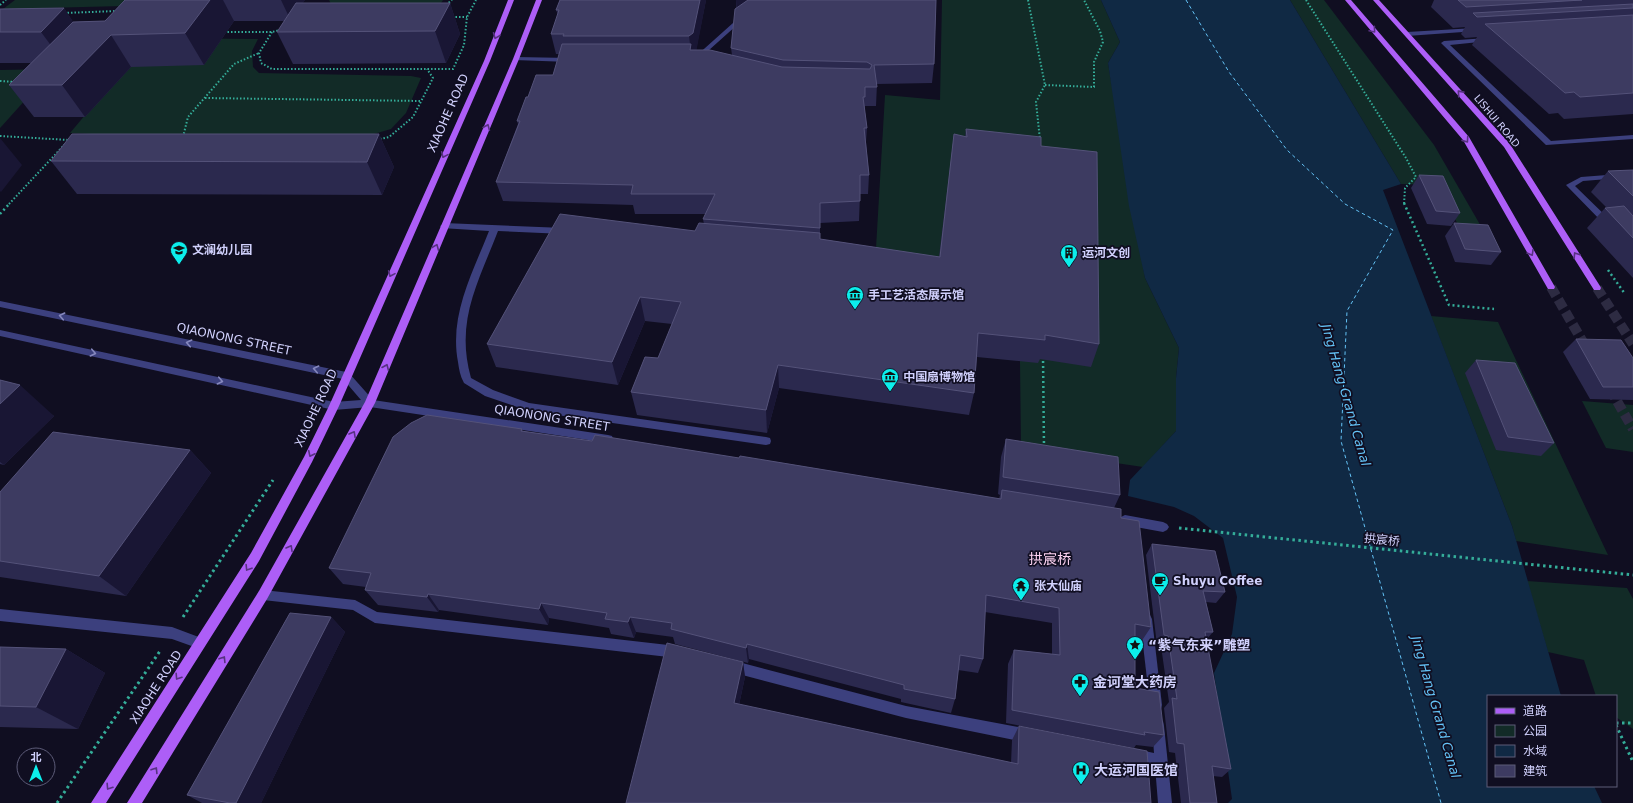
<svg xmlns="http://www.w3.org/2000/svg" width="1633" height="803" font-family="'DejaVu Sans','Noto Sans SC',sans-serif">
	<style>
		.green { fill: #122b27 }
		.water { fill: #102944 }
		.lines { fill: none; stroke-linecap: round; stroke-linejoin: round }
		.ferry { stroke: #64c3f7; stroke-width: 1; stroke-dasharray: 3.5 3; stroke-linecap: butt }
		.major-tunnel { stroke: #2d2b42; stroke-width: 10; stroke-dasharray: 10 4.5; stroke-linecap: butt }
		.path-far2 { stroke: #34ad99; stroke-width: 2; stroke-dasharray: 1.5 2; stroke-linecap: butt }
		.path-far1 { stroke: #34ad99; stroke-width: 2.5; stroke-dasharray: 2 3; stroke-linecap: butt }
		.path { stroke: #34ad99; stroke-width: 3; stroke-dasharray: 2.5 3.5; stroke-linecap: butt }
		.minor { fill: #3c407e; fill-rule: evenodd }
		.major { fill: #ad5ef7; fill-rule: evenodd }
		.wall { fill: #2b294e }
		.shaded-wall { fill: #191634 }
		.building { fill: #3d3b61; stroke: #545279 }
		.oneway { stroke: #573281 }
		.oneway2 { stroke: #8688be }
		.labels { text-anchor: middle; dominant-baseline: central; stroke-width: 3.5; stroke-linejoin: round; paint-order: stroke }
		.far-street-label { font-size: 10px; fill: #d1d1fd; stroke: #100e21 }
		.street-label { font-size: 12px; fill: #d1d1fd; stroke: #100e21 }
		.poi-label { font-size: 12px; font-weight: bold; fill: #d1d1fd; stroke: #100e21; text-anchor: start }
		.water-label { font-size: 13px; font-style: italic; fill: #64c3f7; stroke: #100e21 }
		.quarter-label { font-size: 14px; fill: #fdd3f2; stroke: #100e21 }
		.near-poi-label { font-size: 14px; font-weight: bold; fill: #d1d1fd; stroke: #100e21; text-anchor: start }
	</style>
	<rect width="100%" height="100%" fill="#100e21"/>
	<g class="green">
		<path d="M 15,0 L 130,0 L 124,6 L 3,9 Z"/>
		<path d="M 329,0 L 443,0 L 435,13 L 333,8 Z"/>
		<path d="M 942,0 L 1101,0 L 1120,42 L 1108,63 L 1145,278 L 1179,348 L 1176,378 L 1176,431 L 1143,467 L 1021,449 L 1019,277 L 876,248 L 885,95 L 940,100 Z"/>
		<path d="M 1290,0 L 1324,0 L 1434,145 L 1482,228 L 1460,228 L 1436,185 L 1401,184 Z"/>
		<path d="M 150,38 L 258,39 L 252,51 L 253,67 L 259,73 L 411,76 L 421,78 L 406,113 L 391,129 L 360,138 L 135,136 L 70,133 Z"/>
		<path d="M 53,69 L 1,127 L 0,128 L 0,70 Z"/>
		<path d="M 1431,316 L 1498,322 L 1608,555 L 1516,541 L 1512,526 Z"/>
		<path d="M 1582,401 L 1633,405 L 1633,452 L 1606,448 Z"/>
		<path d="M 1527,581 L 1627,588 L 1633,599 L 1633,729 L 1616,717 L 1616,696 L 1596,696 L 1584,660 L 1548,652 Z"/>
	</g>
	<path class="water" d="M 1101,0 L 1290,0 L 1401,184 L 1383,190 L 1512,526 L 1561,696 L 1488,696 L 1488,786 L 1594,786 L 1602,803 L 1228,803 L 1232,799 L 1214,673 L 1232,634 L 1237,597 L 1223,538 L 1194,516 L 1174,507 L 1128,496 L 1130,480 L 1176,431 L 1176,378 L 1179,348 L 1145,278 L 1129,206 L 1108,63 L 1120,42 Z"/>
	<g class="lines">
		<path class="ferry" d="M 1186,0 L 1229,72 L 1287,150 L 1345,204 L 1393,230 L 1347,311 L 1341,441 L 1441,803"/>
		<g class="major-tunnel">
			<path d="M 1551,287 L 1587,349"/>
			<path d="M 1597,288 L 1633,344"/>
			<path d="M 1610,389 L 1633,429"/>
		</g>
		<g class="path-far2">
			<path d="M 1028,0 L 1045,85 L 1036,102 L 1040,140"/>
			<path d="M 1306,0 L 1406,158 L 1416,177 L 1405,188 L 1404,204"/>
			<path d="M 0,5 L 6,0"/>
			<path d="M 446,5 L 452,0"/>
			<path d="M 64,13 L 117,11"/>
			<path d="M 452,17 L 467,17"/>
			<path d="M 224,32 L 272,32 L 280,30"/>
			<path d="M 272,32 L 259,53 L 261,63 L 272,69 L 453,69 L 464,45 L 467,17 L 476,0"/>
			<path d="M 0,81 L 15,82"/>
			<path d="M 1045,85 L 1094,87 L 1094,62 L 1103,42 L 1100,31 L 1084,0"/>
			<path d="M 205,98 L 421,101"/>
			<path d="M 0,136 L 69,140"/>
			<path d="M 183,137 L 188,117 L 234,64 L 259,53"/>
			<path d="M 380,139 L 389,137 L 413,117 L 433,78 L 427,69"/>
			<path d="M 9,204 L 66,143"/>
		</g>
		<g class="path-far1">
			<path d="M 1404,203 L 1449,305 L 1494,309"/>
			<path d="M 0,214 L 10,203"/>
			<path d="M 1608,270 L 1625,294"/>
			<path d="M 1043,356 L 1044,447"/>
		</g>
		<g class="path">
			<path d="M 1179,528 L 1633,575"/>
			<path d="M 183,617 L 273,480"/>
			<path d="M 1616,723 L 1633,723"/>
			<path d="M 1616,725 L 1633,762"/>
			<path d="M 57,803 L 160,651"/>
		</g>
		<g class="minor">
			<path d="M 754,0 L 760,0 L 754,14 L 737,25 L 699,59 L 695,59 L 695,57 L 733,23 L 749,12 Z"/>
			<path d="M 1475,28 L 1477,29 L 1477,31 L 1407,36 L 1404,34 L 1407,32 Z"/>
			<path d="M 1487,38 L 1489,39 L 1489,41 L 1450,45 L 1551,141 L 1633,135 L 1633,139 L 1546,145 L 1441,43 L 1444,41 Z"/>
			<path d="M 516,57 L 570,58 L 573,60 L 570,62 L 514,60 L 514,58 Z"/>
			<path d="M 1633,173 L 1633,177 L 1583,181 L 1575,186 L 1612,222 L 1613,224 L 1609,227 L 1606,226 L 1566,185 L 1581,177 Z"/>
			<path d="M 444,223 L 564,228 L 568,231 L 564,234 L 498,231 C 478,283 455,321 471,378 L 493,390 L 529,403 L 766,437 L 770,438 L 771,441 L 770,444 L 766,445 L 529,411 L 485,396 L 464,383 C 460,376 459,369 458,362 C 449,315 473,272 489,231 L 441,228 L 440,226 Z"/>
			<path d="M 0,301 L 346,372 L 349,373 L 373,400 L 608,435 L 612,436 L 613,439 L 612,442 L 608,443 L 370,407 L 334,410 L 0,336 L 0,330 L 334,402 L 361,400 L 343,379 L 0,307 Z"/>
			<path d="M 1125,515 L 1163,522 L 1167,524 L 1169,527 L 1167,530 L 1163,532 L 1125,525 L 1121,523 L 1119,520 L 1121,517 Z"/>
			<path d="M 263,590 L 355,600 L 377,612 L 677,646 L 681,648 L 683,652 L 681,656 L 677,658 L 375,623 L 353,610 L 263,600 L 259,599 L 257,595 L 259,591 Z"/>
			<path d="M 0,609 L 172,627 L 204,639 L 206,643 L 204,647 L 200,649 L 172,639 L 0,621 Z"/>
			<path d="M 1146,613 L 1150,615 L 1152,619 L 1162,705 L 1161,709 L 1156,711 L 1151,709 L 1150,705 L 1140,619 L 1142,615 Z"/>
			<path d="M 731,660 L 906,706 L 1029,729 L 1034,731 L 1036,736 L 1034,741 L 1029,743 L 906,718 L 731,672 L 727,670 L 725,666 L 727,662 Z"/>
			<path d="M 1158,720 L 1163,721 L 1164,726 L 1172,803 L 1158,803 L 1155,766 L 1130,761 L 1128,756 L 1130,751 L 1135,749 L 1154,753 L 1152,726 L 1153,721 Z"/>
		</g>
		<g class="major">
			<path d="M 508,0 L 514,0 L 490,61 L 339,406 L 312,462 L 259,561 L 106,803 L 91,803 L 251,553 L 304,457 L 329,406 L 484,61 Z"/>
			<path d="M 536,0 L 542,0 L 519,59 L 375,403 L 267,599 L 142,803 L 127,803 L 259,591 L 365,402 L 513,59 Z"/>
			<path d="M 1345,0 L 1351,0 L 1469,137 L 1555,287 L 1554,289 L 1548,289 L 1463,140 Z"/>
			<path d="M 1373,0 L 1379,0 L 1510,144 L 1600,286 L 1601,288 L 1600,290 L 1594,290 L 1504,147 Z"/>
		</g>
	</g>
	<g class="wall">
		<path d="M 125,0 L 305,0 L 302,3 L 450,3 L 460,34 L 446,63 L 293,64 L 277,32 L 285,21 L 234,21 L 204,65 L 131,67 L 85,117 L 34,117 L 9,85 L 31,63 L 0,63 L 0,9 L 64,8 L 73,22 L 105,21 Z"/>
		<path d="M 560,0 L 706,0 L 696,50 L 732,55 L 731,48 L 736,8 L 736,0 L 936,0 L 934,64 L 932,83 L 877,84 L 876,106 L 865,106 L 865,112 L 867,128 L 866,142 L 869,175 L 868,194 L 860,194 L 859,221 L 820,223 L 820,239 L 939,257 L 954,134 L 965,137 L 966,129 L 1041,146 L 1099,344 L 1091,367 L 1040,359 L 1038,363 L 977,357 L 974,393 L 969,415 L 779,388 L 767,433 L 637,415 L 631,392 L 658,358 L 672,324 L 645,321 L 618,385 L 496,367 L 487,344 L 695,231 L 704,224 L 703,219 L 706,214 L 635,214 L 633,205 L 503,201 L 496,182 L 518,124 L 517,121 L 528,97 L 553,75 L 559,54 L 556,54 L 551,34 L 558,15 L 556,10 Z"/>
		<path d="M 1434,0 L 1633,0 L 1633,114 L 1564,119 L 1558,113 L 1549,114 L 1472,45 L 1477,37 L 1465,38 L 1461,34 L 1465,27 L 1453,28 L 1431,7 Z"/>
		<path d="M 379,134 L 394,167 L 382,195 L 77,194 L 51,161 Z"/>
		<path d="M 1633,170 L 1633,278 L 1587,228 L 1605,208 L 1607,208 L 1591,192 L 1608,171 Z"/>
		<path d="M 1419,175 L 1460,213 L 1451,226 L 1427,224 L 1411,188 Z"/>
		<path d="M 1454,223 L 1501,252 L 1491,265 L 1455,262 L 1445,236 Z"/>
		<path d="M 1576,339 L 1633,358 L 1633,400 L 1590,399 L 1563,352 Z"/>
		<path d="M 1476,360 L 1554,443 L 1541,456 L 1496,450 L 1465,373 Z"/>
		<path d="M 0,380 L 54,416 L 4,465 L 0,464 Z"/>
		<path d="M 522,429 L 523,431 L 999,499 L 1000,495 L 998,494 L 1001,457 L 1006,439 L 1120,495 L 1114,508 L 1121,518 L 1151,627 L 1141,642 L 1135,641 L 1135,688 L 1164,735 L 1153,747 L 1136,745 L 1134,748 L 1006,723 L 1008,664 L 1014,650 L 1052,654 L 1052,623 L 985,612 L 983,659 L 978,673 L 958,670 L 955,699 L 951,713 L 901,702 L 901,699 L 749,659 L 748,663 L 675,644 L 673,637 L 636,632 L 634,638 L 611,634 L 609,628 L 549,618 L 548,625 L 439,610 L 438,612 L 378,605 L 365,590 L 366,587 L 343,584 L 329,568 Z"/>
		<path d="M 190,450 L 211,473 L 126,596 L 0,577 L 0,492 Z"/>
		<path d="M 1152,544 L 1225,592 L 1216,603 L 1206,602 L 1213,632 L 1206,640 L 1231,769 L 1222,777 L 1213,776 L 1217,803 L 1181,803 L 1175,753 L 1169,752 L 1164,708 L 1169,702 L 1161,646 L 1157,645 L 1146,555 Z"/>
		<path d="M 331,617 L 345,632 L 261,803 L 202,803 L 187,795 Z"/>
		<path d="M 0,647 L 66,649 L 105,673 L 78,729 L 0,727 Z"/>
		<path d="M 743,662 L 745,677 L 739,705 L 1011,763 L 1012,740 L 1019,726 L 1151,803 L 626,803 Z"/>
	</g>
	<g class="shaded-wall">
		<path d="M 210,0 L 223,0 L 234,21 L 204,65 L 185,33 Z"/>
		<path d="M 281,0 L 305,0 L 291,21 Z"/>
		<path d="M 700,0 L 706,0 L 693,69 L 689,36 Z"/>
		<path d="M 736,0 L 752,0 L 737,18 Z"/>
		<path d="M 450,3 L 460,34 L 446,63 L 435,31 Z"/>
		<path d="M 64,8 L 85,40 L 64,63 L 41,32 Z"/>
		<path d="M 111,35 L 131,67 L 85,117 L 62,85 Z"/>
		<path d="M 379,134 L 394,167 L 382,195 L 367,162 Z"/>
		<path d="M 0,138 L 22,165 L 1,192 L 0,191 Z"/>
		<path d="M 640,297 L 645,321 L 618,385 L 612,362 Z"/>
		<path d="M 778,365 L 779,388 L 767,433 L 766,410 Z"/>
		<path d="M 20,385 L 54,416 L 4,465 L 0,462 L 0,404 Z"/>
		<path d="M 190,450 L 211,473 L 126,596 L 99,576 Z"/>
		<path d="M 428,594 L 439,610 L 438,612 L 427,597 Z"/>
		<path d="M 541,603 L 549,618 L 548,625 L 539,609 Z"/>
		<path d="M 331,617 L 345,632 L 261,803 L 236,803 Z"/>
		<path d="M 630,617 L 636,632 L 634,638 L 628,622 Z"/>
		<path d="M 747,644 L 749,659 L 748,663 L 746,648 Z"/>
		<path d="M 66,649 L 105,673 L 78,729 L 36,707 Z"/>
		<path d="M 743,662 L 745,677 L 736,718 L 734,703 Z"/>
	</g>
	<g class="building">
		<path d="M 125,0 L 210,0 L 185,33 L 111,35 L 62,85 L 9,85 L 73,22 L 105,21 Z"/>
		<path d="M 560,0 L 700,0 L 693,33 L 689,36 L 563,36 L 564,34 L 551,34 L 559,10 L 556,10 Z"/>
		<path d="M 748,0 L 936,0 L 934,64 L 874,65 L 877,87 L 865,87 L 865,97 L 863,97 L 867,128 L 864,128 L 869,175 L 860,175 L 860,201 L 820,203 L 820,228 L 703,219 L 715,194 L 631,194 L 633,185 L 496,182 L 520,121 L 517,121 L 526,97 L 528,97 L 536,75 L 553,75 L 562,44 L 691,44 L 690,50 L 710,50 L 782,67 L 870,69 L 872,65 L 867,62 L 783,60 L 731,48 L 735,9 Z"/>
		<path d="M 1458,0 L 1582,0 L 1466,7 Z"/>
		<path d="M 296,3 L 450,3 L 435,31 L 277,32 Z"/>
		<path d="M 1633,4 L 1633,8 L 1477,17 L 1473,13 Z"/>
		<path d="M 64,8 L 41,32 L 0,32 L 0,9 Z"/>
		<path d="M 1633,15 L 1633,93 L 1580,97 L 1574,92 L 1565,93 L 1485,24 Z"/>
		<path d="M 966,129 L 1041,137 L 1041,146 L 1097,152 L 1099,344 L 1045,335 L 1045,340 L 978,333 L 974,393 L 778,365 L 766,410 L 631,392 L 645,357 L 658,358 L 681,302 L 640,297 L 612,362 L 487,344 L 560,214 L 695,231 L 699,223 L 820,233 L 820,239 L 940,257 L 954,134 L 967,137 Z"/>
		<path d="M 72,134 L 379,134 L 367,162 L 51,161 Z"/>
		<path d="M 1633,170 L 1633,196 L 1608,171 Z"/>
		<path d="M 1419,175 L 1443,176 L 1460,213 L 1436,211 Z"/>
		<path d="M 1624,206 L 1633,216 L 1633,238 L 1605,208 Z"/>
		<path d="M 1454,223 L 1488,225 L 1501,252 L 1465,249 Z"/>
		<path d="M 1576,339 L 1621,340 L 1633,358 L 1633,387 L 1603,387 Z"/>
		<path d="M 1476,360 L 1515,363 L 1554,443 L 1508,437 Z"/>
		<path d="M 0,380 L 20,385 L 0,404 Z"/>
		<path d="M 427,415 L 522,429 L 521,431 L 592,441 L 595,435 L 739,458 L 740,456 L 1001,499 L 1002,490 L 1121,509 L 1121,518 L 1139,521 L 1151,627 L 1135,624 L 1135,688 L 1159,692 L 1164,735 L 1144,732 L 1145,735 L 1012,710 L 1014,650 L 1060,655 L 1059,608 L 986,595 L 983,659 L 960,655 L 955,699 L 904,689 L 904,685 L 747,644 L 746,648 L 671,629 L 672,623 L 630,617 L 628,622 L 605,619 L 607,613 L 541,603 L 539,609 L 428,594 L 427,597 L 365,590 L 371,573 L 329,568 L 393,437 L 411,423 Z"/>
		<path d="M 53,432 L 190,450 L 99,576 L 0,561 L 0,492 Z"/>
		<path d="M 1006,439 L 1118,457 L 1120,495 L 1003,477 Z"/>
		<path d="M 1152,544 L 1215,551 L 1225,592 L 1203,591 L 1213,632 L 1205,632 L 1231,769 L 1212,766 L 1217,803 L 1190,803 L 1184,744 L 1177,743 L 1172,698 L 1177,699 L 1168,636 L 1164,635 Z"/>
		<path d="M 290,613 L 331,617 L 236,803 L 230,803 L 187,795 Z"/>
		<path d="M 667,643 L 743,662 L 734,703 L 1018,764 L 1019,726 L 1147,751 L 1151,803 L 626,803 Z"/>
		<path d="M 0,647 L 66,649 L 36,707 L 0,706 Z"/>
	</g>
	<defs><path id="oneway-chevron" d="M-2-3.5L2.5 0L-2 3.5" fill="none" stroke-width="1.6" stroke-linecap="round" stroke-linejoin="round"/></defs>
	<g class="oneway">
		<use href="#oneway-chevron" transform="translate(1373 30) rotate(50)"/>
		<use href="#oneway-chevron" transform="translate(496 36) rotate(112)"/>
		<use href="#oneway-chevron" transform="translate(1460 93) rotate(-132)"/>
		<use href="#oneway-chevron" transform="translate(487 127) rotate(-67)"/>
		<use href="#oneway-chevron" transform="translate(1466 140) rotate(55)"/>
		<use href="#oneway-chevron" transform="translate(444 155) rotate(114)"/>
		<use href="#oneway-chevron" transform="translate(436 247) rotate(-68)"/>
		<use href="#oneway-chevron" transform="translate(1531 253) rotate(60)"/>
		<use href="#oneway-chevron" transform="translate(1576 255) rotate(-122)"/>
		<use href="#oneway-chevron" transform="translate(391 274) rotate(114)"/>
		<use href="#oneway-chevron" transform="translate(386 367) rotate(-67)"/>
		<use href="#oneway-chevron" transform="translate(353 434) rotate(-61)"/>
		<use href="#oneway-chevron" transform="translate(311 454) rotate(116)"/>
		<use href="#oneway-chevron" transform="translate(290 548) rotate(-60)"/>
		<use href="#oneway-chevron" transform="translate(248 568) rotate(122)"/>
		<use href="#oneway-chevron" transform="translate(223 659) rotate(-58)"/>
		<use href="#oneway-chevron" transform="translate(178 677) rotate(123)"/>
		<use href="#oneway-chevron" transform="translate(155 770) rotate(-58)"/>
		<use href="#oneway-chevron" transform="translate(109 787) rotate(123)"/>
	</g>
	<g class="oneway2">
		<use href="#oneway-chevron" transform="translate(62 316) rotate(-168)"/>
		<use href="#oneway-chevron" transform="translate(189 343) rotate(-168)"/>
		<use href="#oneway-chevron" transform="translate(93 353) rotate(12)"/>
		<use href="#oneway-chevron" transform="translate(316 369) rotate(-168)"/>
		<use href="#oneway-chevron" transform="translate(220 381) rotate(12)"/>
	</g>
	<defs>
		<symbol id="school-pin" viewBox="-11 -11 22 30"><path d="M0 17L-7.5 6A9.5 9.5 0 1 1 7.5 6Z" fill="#0ceeec" stroke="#100e21"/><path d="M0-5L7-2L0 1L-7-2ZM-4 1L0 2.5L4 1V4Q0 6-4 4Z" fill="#111"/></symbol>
		<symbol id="building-pin" viewBox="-11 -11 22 30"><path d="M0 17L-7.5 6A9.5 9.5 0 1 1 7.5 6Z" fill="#0ceeec" stroke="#100e21"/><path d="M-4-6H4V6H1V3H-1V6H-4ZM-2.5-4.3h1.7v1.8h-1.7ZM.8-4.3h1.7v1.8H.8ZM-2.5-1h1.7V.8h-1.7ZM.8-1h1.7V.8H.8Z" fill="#111"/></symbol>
		<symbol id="museum-pin" viewBox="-11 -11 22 30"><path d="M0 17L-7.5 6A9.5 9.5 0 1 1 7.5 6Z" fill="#0ceeec" stroke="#100e21"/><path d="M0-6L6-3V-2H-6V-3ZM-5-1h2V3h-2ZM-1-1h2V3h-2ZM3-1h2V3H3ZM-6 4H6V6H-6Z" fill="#111"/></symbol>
		<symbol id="cafe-pin" viewBox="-11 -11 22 30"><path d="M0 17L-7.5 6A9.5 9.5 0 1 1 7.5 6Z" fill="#0ceeec" stroke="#100e21"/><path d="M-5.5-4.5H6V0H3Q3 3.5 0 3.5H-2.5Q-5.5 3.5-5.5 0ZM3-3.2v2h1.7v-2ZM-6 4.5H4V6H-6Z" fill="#111"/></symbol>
		<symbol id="temple-pin" viewBox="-11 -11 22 30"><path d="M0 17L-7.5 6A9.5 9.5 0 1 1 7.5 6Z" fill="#0ceeec" stroke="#100e21"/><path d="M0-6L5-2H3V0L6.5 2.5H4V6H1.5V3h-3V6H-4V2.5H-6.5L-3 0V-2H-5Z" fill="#111"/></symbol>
		<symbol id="sight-pin" viewBox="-11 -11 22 30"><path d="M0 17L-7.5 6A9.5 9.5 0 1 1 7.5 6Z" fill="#0ceeec" stroke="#100e21"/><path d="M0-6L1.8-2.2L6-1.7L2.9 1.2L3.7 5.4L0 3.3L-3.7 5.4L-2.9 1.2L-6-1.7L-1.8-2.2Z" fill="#111"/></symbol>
		<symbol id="pharmacy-pin" viewBox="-11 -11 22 30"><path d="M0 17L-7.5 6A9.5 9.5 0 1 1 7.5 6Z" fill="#0ceeec" stroke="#100e21"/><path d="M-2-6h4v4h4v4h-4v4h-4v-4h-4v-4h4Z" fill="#111"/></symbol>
		<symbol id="hospital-pin" viewBox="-11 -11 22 30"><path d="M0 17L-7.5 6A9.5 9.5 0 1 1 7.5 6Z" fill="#0ceeec" stroke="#100e21"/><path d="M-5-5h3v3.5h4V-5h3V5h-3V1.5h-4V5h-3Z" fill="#111"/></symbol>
	</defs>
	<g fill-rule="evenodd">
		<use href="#school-pin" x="169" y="240" width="20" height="27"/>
		<use href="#building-pin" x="1059" y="243" width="20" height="27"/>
		<use href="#museum-pin" x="845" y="285" width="20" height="27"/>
		<use href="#museum-pin" x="880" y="367" width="20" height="27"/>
		<use href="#cafe-pin" x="1150" y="571" width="20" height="27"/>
		<use href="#temple-pin" x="1011" y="576" width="20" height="27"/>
		<use href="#sight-pin" x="1125" y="635" width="20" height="27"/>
		<use href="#pharmacy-pin" x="1070" y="672" width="20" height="27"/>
		<use href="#hospital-pin" x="1071" y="760" width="20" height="27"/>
	</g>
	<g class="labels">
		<g class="far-street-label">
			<text transform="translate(1497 121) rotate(50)">LISHUI ROAD</text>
		</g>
		<g class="street-label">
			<text transform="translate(448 113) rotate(-66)">XIAOHE ROAD</text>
			<text transform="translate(234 339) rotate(12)">QIAONONG STREET</text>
			<text transform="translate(316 408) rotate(-65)">XIAOHE ROAD</text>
			<text transform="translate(552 418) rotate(9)">QIAONONG STREET</text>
			<text transform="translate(1382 540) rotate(6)">拱宸桥</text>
			<text transform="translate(156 687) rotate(-57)">XIAOHE ROAD</text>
		</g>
		<g class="poi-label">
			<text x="192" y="250">文澜幼儿园</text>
			<text x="1082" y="253">运河文创</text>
			<text x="868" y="295">手工艺活态展示馆</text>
			<text x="903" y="377">中国扇博物馆</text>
			<text x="1173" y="581">Shuyu Coffee</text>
			<text x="1034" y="586">张大仙庙</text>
		</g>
		<g class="water-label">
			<text transform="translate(1346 395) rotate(74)">Jing Hang Grand Canal</text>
			<text transform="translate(1436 707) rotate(74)">Jing Hang Grand Canal</text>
		</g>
		<g class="quarter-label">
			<text x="1050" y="559">拱宸桥</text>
		</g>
		<g class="near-poi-label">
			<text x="1148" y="645">“紫气东来”雕塑</text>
			<text x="1093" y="682">金诃堂大药房</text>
			<text x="1094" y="770">大运河国医馆</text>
		</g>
	</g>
	<rect x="1487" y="695" width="130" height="92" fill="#100e21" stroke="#5d5c79"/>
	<rect x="1495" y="708" width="20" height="6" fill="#ad5ef7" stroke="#5d5c79"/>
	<text x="1523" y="715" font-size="12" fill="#d1d1fd">道路</text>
	<rect x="1495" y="725" width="20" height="12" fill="#122b27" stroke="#5d5c79"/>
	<text x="1523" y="735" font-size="12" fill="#d1d1fd">公园</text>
	<rect x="1495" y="745" width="20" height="12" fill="#102944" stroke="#5d5c79"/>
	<text x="1523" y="755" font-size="12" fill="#d1d1fd">水域</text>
	<rect x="1495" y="765" width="20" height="12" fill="#3d3b61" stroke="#5d5c79"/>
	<text x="1523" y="775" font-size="12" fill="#d1d1fd">建筑</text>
	<g transform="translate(36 767)"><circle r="19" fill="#100e21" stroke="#5d5c79"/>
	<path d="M0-3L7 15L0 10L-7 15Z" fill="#0ceeec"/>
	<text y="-6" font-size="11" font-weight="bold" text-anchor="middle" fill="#d1d1fd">北</text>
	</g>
</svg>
